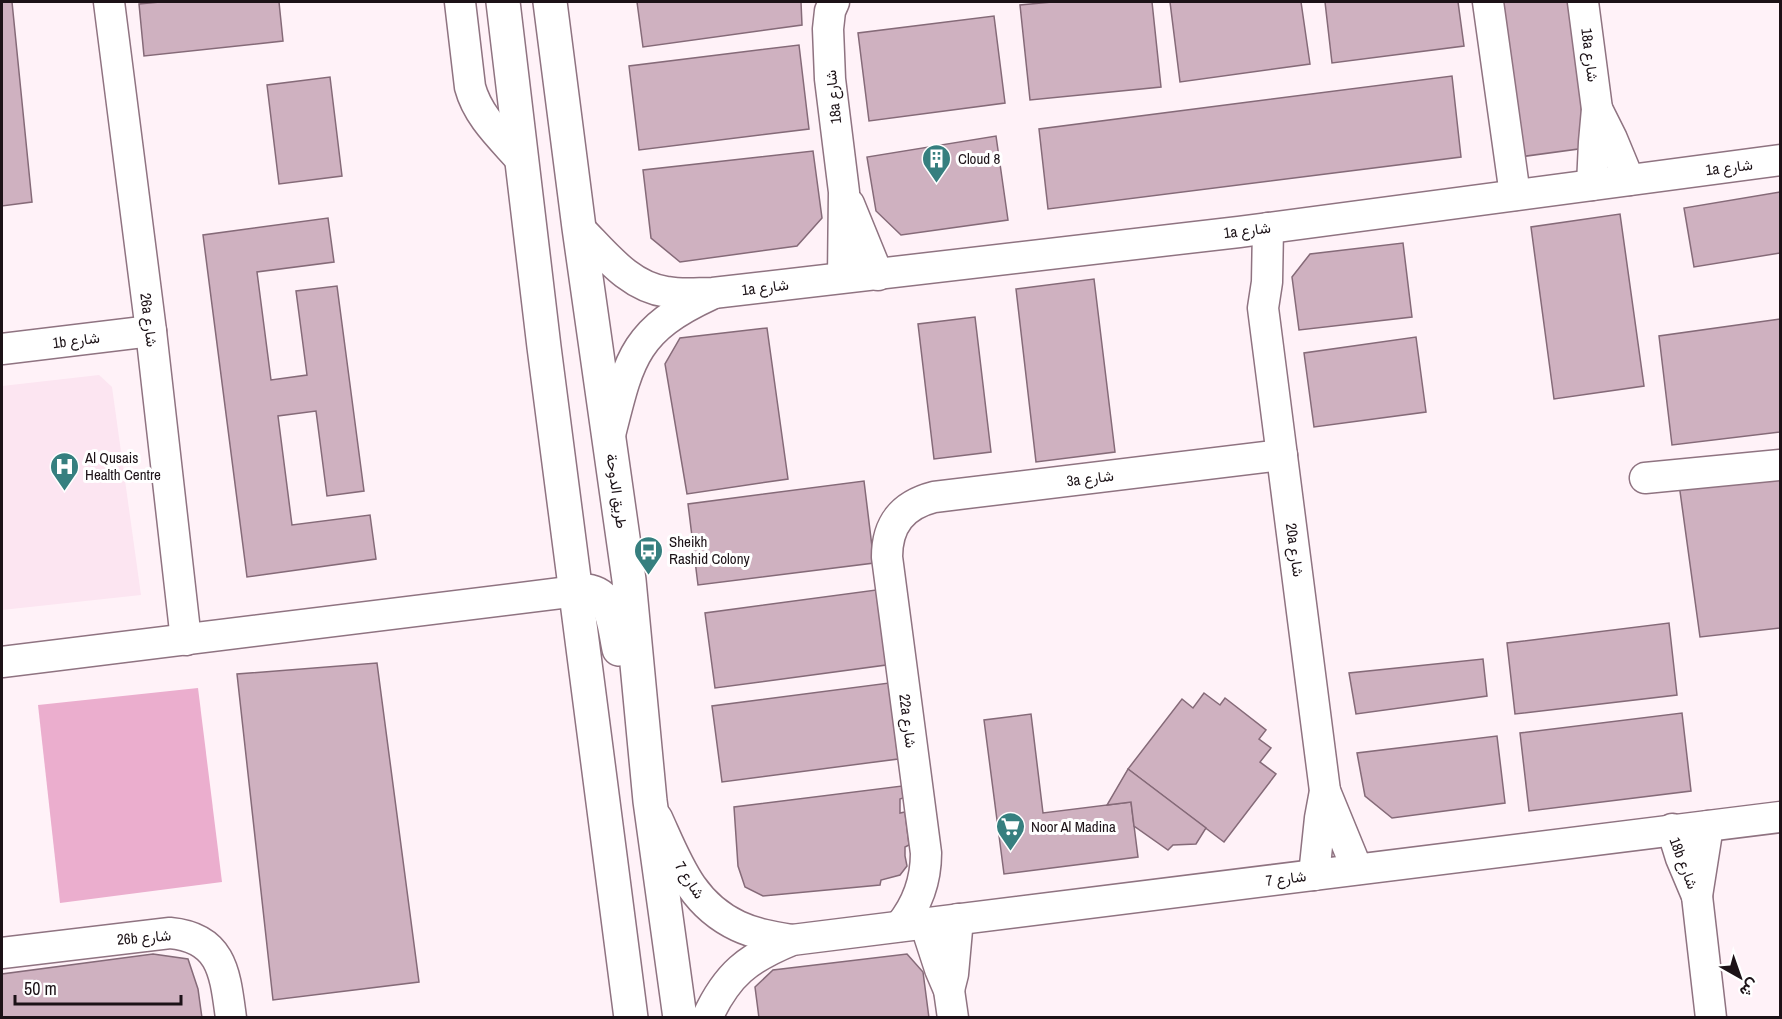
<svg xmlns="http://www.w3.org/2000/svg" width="1782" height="1019" font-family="'Archivo Narrow',Vazirmatn,sans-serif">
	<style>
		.built { fill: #fce5f1 }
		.green { fill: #ebaece }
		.building { fill: #cfb1c0; stroke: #856a78; stroke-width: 1.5 }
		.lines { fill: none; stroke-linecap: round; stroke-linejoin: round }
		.minor-casing { stroke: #8f7381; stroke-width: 33 }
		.major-casing { stroke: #8f7381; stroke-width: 36 }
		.minor { stroke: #fff; stroke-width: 30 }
		.major { stroke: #fff; stroke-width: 33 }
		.labels { text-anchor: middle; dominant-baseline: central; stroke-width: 6; stroke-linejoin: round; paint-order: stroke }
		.street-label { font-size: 15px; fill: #1c1217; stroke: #fff }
		.poi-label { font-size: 15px; fill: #1c1217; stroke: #fff; text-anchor: start }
	</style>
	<rect width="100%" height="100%" fill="#fff2f8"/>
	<path class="built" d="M 99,375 L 112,387 L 141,595 L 2,610 L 2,386 Z"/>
	<path class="green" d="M 198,688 L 222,882 L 60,903 L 38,705 Z"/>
	<g class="building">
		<path d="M 2,2 L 12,2 L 32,202 L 2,206 Z"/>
		<path d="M 160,2 L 279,2 L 283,41 L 144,56 L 139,4 Z"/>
		<path d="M 637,2 L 801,2 L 802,25 L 643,47 Z"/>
		<path d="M 1052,2 L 1152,2 L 1161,87 L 1030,100 L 1020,5 Z"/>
		<path d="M 1170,2 L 1301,2 L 1310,64 L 1180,82 Z"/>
		<path d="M 1325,2 L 1458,2 L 1464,46 L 1332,63 Z"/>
		<path d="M 1490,2 L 1573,2 L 1593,147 L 1512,158 Z"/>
		<path d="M 994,16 L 1005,103 L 869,121 L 858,33 Z"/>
		<path d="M 799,45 L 809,129 L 639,150 L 629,66 Z"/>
		<path d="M 1452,76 L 1461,157 L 1048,209 L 1039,129 Z"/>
		<path d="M 330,77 L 342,176 L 279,184 L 267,85 Z"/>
		<path d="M 996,136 L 1008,220 L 901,235 L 876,211 L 867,157 Z"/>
		<path d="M 813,151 L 822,218 L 797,246 L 680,262 L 651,238 L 643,170 Z"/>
		<path d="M 1780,192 L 1780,253 L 1694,267 L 1684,208 Z"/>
		<path d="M 1620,214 L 1644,386 L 1554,399 L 1531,227 Z"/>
		<path d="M 328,218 L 334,262 L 257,272 L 271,380 L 307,375 L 296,291 L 337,286 L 364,491 L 327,496 L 316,411 L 278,416 L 292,525 L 370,515 L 376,559 L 247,577 L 203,235 Z"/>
		<path d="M 1403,243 L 1412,317 L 1299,330 L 1292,277 L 1310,254 Z"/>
		<path d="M 1094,279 L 1115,452 L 1036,462 L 1016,289 Z"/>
		<path d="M 975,317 L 991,452 L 934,459 L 918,324 Z"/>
		<path d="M 1780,319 L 1780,432 L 1672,445 L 1659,336 Z"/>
		<path d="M 767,328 L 788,479 L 687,494 L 665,364 L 680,338 Z"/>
		<path d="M 1416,337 L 1426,412 L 1314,427 L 1304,353 Z"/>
		<path d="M 1780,474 L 1780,628 L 1700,637 L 1679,484 Z"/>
		<path d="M 864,481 L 874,563 L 698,585 L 688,504 Z"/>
		<path d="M 876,590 L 886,665 L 715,688 L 705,613 Z"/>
		<path d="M 1669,623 L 1677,695 L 1515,714 L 1507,643 Z"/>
		<path d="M 1483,659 L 1487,696 L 1356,714 L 1349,673 Z"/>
		<path d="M 377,663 L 419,982 L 273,1000 L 237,674 Z"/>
		<path d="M 889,683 L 898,759 L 722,782 L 712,706 Z"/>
		<path d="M 1204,693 L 1220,705 L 1225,698 L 1266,730 L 1259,739 L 1271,748 L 1260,762 L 1276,774 L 1224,842 L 1128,769 L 1182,699 L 1193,708 Z"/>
		<path d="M 1682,713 L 1691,791 L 1529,811 L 1520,733 Z"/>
		<path d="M 1031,714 L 1043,813 L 1131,802 L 1138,857 L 1004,874 L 984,720 Z"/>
		<path d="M 1497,736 L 1505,803 L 1392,818 L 1365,796 L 1357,753 Z"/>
		<path d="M 1128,769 L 1206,828 L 1196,844 L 1173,845 L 1168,850 L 1134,826 L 1131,802 L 1107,805 Z"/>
		<path d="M 902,786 L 903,798 L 900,799 L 900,813 L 905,812 L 909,845 L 905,847 L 905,856 L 907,866 L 900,875 L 881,880 L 880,885 L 763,896 L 745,887 L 738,866 L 734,807 Z"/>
		<path d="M 153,954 L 188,959 L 198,989 L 202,1018 L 2,1018 L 2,974 Z"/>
		<path d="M 907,954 L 923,972 L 929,1018 L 759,1018 L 755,987 L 773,970 Z"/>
	</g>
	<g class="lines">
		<defs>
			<g id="minor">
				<path d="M 109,2 L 151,331 L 186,640"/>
				<path d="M 460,2 L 470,87 C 478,117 502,138 522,161"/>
				<path d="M 834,2 L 830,11 L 828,29 L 830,79 L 844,192 L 843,277"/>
				<path d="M 1488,2 L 1515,195"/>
				<path d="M 1583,2 L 1597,109 L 1594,142 L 1592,185"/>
				<path d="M 1597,109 L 1612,139 L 1629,180"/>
				<path d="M 849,204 L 878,275"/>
				<path d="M 579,228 C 604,253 629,287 667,292 C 682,295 698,293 713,293 L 1239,232 L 1780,160"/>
				<path d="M 1268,228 L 1267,282 L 1263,308 L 1325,791 L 1320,818 L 1314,875"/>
				<path d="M 2,349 L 151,331"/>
				<path d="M 610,435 C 629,359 634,330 710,295"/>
				<path d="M 1645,478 L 1780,465"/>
				<path d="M 2,662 L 577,591"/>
				<path d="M 1325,791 L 1357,869"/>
				<path d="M 657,818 C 677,862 691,904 738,926 C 755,934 774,937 792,940"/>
				<path d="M 1672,829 L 1681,858 L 1697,896 L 1711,1018"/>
				<path d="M 1697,896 L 1708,826"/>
				<path d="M 925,923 L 940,969 L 949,990 L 953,1018"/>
				<path d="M 900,926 C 918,904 926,881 926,853 L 887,557 C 887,524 903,505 934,497 L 1282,455"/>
				<path d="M 2,953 L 170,933 C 223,938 225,974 231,1018"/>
				<path d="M 949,990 L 953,974 L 958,919"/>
				<path d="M 707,1018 C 727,974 748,958 792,940 L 1780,817"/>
			</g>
			<g id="major">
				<path d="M 503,2 L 544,347 L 631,1018"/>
				<path d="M 550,2 L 579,228 L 629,580 L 650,801 L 680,1018"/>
				<path d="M 577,591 C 614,588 613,622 619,649"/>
			</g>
		</defs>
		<use href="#minor" class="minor-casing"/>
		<use href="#major" class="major-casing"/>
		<use href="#minor" class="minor"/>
		<use href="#major" class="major"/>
	</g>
	<defs>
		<symbol id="building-pin" viewBox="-11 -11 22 30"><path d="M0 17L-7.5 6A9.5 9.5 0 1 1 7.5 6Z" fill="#367f7f" stroke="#fff"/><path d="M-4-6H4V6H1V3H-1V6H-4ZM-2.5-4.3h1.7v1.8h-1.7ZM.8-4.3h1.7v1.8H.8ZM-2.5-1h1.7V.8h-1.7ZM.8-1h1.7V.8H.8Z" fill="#fff"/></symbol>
		<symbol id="hospital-pin" viewBox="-11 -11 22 30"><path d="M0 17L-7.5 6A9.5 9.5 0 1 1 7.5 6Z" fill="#367f7f" stroke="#fff"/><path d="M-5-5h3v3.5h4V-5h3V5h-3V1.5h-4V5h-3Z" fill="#fff"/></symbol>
		<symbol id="bus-pin" viewBox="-11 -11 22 30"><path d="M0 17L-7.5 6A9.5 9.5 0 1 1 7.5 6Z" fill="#367f7f" stroke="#fff"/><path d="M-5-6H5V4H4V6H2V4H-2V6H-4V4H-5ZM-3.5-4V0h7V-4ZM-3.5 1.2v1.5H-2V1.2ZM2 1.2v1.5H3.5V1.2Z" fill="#fff"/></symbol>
		<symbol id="supermarket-pin" viewBox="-11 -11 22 30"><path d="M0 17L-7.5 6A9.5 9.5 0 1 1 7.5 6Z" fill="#367f7f" stroke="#fff"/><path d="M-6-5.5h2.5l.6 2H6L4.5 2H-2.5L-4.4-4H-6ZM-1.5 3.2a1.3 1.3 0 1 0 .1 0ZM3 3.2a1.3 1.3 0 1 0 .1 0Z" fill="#fff"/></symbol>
	</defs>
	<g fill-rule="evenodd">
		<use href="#building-pin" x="920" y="142" width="33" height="45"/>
		<use href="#hospital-pin" x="48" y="450" width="33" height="45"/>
		<use href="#bus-pin" x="632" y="534" width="33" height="45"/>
		<use href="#supermarket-pin" x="994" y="810" width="33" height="45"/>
	</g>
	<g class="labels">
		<g class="street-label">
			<text transform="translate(1590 55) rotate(83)">18a شارع</text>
			<text transform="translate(833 97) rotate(-96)">18a شارع</text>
			<text transform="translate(1729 167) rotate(-7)">1a شارع</text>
			<text transform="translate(1247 230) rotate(-7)">1a شارع</text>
			<text transform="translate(765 287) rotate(-7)">1a شارع</text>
			<text transform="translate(149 320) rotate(83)">26a شارع</text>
			<text transform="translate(76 340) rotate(-7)">1b شارع</text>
			<text transform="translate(1090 478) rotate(-7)">3a شارع</text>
			<text transform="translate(617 491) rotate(82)">طريق الدوحة</text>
			<text transform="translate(1295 550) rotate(82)">20a شارع</text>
			<text transform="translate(908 721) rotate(83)">22a شارع</text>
			<text transform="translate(1684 863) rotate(69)">18b شارع</text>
			<text transform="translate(1286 878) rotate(-7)">شارع 7</text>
			<text transform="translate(690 880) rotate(57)">شارع 7</text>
			<text transform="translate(144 937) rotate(-5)">26b شارع</text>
		</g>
		<g class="poi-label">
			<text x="958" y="158">Cloud 8</text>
			<text x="85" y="457">Al Qusais<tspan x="85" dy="17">Health Centre</tspan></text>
			<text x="669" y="541">Sheikh<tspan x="669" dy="17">Rashid Colony</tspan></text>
			<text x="1031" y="826">Noor Al Madina</text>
		</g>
	</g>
	<rect width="1782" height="1019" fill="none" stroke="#1c1217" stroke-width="6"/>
	<g transform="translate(1740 977) rotate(140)" stroke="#ffffff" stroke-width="4.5" paint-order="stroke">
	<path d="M0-4.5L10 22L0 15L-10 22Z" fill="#1c1217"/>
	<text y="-9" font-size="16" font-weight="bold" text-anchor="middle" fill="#1c1217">ش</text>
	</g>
	<path d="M15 995v9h166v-9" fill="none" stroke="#1c1217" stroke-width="3"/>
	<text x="24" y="995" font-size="18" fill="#1c1217" stroke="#ffffff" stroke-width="4.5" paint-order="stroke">50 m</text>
</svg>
